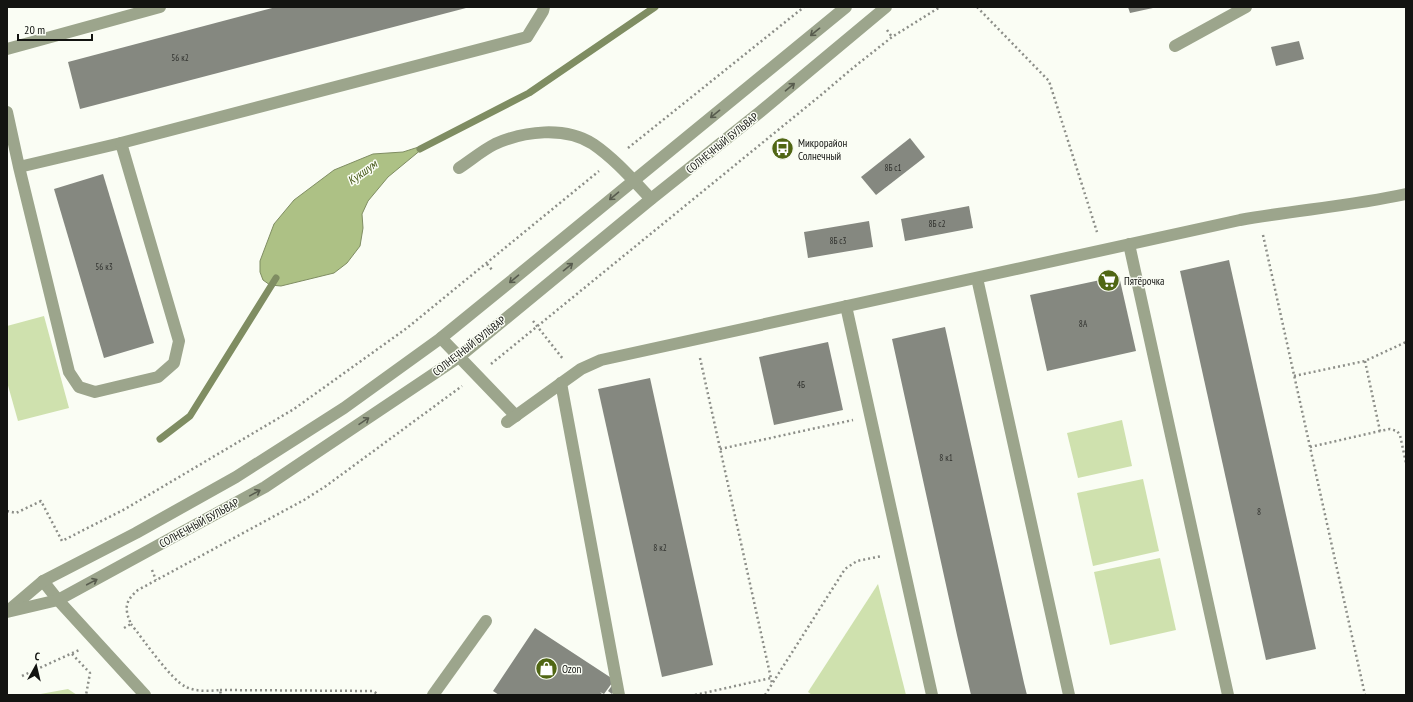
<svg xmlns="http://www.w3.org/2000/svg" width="1413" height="702" font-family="'PT Sans Narrow',sans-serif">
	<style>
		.green { fill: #cfe1ae }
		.water { fill: #adc185; stroke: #7f8d62 }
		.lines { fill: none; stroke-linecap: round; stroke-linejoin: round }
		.stream { stroke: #7f8d62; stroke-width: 7 }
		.building { fill: #858880 }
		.path { stroke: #8c8e88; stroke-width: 2.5; stroke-dasharray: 2 3; stroke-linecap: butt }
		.minor { stroke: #9ca58c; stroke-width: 12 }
		.oneway { stroke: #585c4e }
		.labels { text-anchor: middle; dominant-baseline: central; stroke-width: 3; stroke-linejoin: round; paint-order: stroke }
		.number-label { font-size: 9px; fill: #30312d }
		.street-label { font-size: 11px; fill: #131411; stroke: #fafdf4 }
		.poi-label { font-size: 11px; fill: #131411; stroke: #fafdf4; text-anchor: start }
		.water-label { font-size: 12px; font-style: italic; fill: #435514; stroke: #fafdf4 }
	</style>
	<rect width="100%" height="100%" fill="#fafdf4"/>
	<g class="green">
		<path d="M 44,316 L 69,408 L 18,421 L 7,382 L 7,326 Z"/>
		<path d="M 1122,420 L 1132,466 L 1078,478 L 1067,433 Z"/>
		<path d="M 1143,479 L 1159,551 L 1093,566 L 1077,493 Z"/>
		<path d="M 1160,558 L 1176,630 L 1110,645 L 1094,572 Z"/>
		<path d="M 878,584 L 906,695 L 812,695 L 808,692 Z"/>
		<path d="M 68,689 L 77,695 L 35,695 Z"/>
	</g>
	<path class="water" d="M 428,144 L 388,177 L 368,201 L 362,214 L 363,228 L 360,246 L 347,263 L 334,273 L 281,286 L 270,285 L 263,280 L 260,272 L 260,261 L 274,224 L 294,200 L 334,170 L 373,154 L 403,152 Z"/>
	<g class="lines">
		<g class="stream">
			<path d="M 420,149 L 529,93 L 655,7"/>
			<path d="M 160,439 L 190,416 L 276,278"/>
		</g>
	</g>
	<g class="building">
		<path d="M 276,7 L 466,8 L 80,109 L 68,62 Z"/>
		<path d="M 1128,7 L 1152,7 L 1153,8 L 1130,13 Z"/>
		<path d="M 1299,41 L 1304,59 L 1276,66 L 1271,47 Z"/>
		<path d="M 910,138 L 925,157 L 876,195 L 861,177 Z"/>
		<path d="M 103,174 L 154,343 L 104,358 L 54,189 Z"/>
		<path d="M 969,206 L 973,228 L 905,241 L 901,219 Z"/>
		<path d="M 869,221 L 873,247 L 808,258 L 804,232 Z"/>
		<path d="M 1229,260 L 1316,649 L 1266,660 L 1180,271 Z"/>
		<path d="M 1119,276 L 1136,351 L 1047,371 L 1030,295 Z"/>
		<path d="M 945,327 L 1024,683 L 1027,695 L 971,695 L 957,635 L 892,339 Z"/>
		<path d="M 828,342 L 843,410 L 774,425 L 759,357 Z"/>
		<path d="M 650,378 L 713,665 L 662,677 L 598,389 Z"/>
		<path d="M 535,628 L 619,683 L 612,694 L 608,691 L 613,684 L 612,683 L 604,694 L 600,692 L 603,695 L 499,695 L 493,691 Z"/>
	</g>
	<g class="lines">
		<g class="path">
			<path d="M 977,7 L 1049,81 L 1097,232"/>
			<path d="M 887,30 L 892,37"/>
			<path d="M 628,148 L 804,7"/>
			<path d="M 1263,235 L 1365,695"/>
			<path d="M 487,264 L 493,271"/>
			<path d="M 533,321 L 563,359"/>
			<path d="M 700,358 L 772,683"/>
			<path d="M 1365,361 L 1380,431 L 1390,429 L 1397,431 L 1400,435 L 1406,463"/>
			<path d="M 491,364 L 821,95 L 854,67 L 892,37 L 940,7"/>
			<path d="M 1294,376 L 1365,361 L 1406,342"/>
			<path d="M 1310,447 L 1380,431"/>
			<path d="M 720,449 L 853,420"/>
			<path d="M 7,511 L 16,513 L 41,501 L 62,541 L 125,509 L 294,409 L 407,328 L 599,171"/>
			<path d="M 152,570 L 156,580"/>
			<path d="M 131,624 C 143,639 171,680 186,687 C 197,692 209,691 220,690 L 221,695"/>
			<path d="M 124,628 L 131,624 C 124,608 125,601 138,590 L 304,500 L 326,486 L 462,386"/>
			<path d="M 72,654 L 90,673 L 86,695"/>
			<path d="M 22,676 L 79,650"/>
			<path d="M 220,690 L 373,691 L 379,695"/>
			<path d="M 695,695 L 771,678"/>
			<path d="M 765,695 L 845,569 L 857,561 L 882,556"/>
		</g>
		<g class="minor">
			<path d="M 1175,46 L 1246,7"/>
			<path d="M 7,49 L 160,7"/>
			<path d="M 7,112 L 19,167 L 69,372 L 79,387 L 95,392 L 158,377 L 174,363 L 179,341 L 121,143 L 19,167"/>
			<path d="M 121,143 L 527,37 L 543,11 L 544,7"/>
			<path d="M 459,168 C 471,160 483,150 495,144 C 524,131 565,126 593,144 C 615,159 633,180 651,199"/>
			<path d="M 1129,244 L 1228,695"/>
			<path d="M 977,278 L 1069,695"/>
			<path d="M 846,306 L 932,695"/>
			<path d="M 441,338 L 516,416"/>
			<path d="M 561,383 L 619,695"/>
			<path d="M 507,422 L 581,369 L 601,360 L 1240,220 C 1296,210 1351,206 1406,194"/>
			<path d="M 43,581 L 58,600 L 145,695"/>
			<path d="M 9,610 L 43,581 L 136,533 L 236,477 L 344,408 L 441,338 L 505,286 L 846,7"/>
			<path d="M 7,612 L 58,600 L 265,487 L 459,357 L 651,199 L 760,112 L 886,7"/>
			<path d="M 433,695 L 486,621"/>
		</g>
	</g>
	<defs><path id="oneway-shaft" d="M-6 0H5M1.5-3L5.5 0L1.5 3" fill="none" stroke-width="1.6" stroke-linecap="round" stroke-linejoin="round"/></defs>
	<g class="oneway">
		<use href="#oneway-shaft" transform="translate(815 32) rotate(141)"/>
		<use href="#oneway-shaft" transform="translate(790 87) rotate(-40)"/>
		<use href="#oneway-shaft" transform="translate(715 114) rotate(141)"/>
		<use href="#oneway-shaft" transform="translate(614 196) rotate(140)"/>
		<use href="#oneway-shaft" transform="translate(568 267) rotate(-39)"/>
		<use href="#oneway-shaft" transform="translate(514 279) rotate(140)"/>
		<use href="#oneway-shaft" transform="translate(364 421) rotate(-34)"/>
		<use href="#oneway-shaft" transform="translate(255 493) rotate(-29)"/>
		<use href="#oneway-shaft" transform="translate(92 582) rotate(-28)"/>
	</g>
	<defs>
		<symbol id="bus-disc" viewBox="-11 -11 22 22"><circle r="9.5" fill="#506614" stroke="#fafdf4"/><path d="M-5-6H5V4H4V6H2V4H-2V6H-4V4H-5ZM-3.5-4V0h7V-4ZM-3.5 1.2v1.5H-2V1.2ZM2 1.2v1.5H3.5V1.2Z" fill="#fff"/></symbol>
		<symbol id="supermarket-disc" viewBox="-11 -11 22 22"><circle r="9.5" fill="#506614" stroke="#fafdf4"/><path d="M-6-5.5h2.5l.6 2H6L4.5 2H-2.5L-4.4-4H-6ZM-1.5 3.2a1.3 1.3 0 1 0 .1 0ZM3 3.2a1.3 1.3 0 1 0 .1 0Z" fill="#fff"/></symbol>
		<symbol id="shop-disc" viewBox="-11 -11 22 22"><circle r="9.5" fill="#506614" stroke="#fafdf4"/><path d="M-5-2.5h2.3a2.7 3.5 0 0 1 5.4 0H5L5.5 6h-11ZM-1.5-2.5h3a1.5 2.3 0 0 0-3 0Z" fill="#fff"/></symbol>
	</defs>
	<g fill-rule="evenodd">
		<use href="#bus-disc" x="770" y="136" width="25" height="25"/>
		<use href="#supermarket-disc" x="1096" y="268" width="25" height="25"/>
		<use href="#shop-disc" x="534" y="656" width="25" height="25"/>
	</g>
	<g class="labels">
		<g class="number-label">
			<text x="180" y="57">56 к2</text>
			<text x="893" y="167">8Б с1</text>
			<text x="937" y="223">8Б с2</text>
			<text x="838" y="240">8Б с3</text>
			<text x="104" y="266">56 к3</text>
			<text x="1083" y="323">8А</text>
			<text x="801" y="384">4Б</text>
			<text x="946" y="457">8 к1</text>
			<text x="1259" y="511">8</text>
			<text x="660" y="547">8 к2</text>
		</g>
		<g class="street-label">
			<text transform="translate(722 143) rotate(-39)">СОЛНЕЧНЫЙ БУЛЬВАР</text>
			<text transform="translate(469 346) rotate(-38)">СОЛНЕЧНЫЙ БУЛЬВАР</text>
			<text transform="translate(199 523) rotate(-29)">СОЛНЕЧНЫЙ БУЛЬВАР</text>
		</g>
		<g class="poi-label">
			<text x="798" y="143">Микрорайон<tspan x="798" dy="13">Солнечный</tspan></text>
			<text x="1124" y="281">Пятёрочка</text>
			<text x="562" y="669">Ozon</text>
		</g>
		<g class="water-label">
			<text transform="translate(362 172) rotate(-36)">Кукшум</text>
		</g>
	</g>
	<rect width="1413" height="702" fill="none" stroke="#131411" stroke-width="16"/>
	<g transform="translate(36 666) rotate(8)" stroke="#fafdf4" stroke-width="3" paint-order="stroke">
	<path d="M0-3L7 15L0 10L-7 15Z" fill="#131411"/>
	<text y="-6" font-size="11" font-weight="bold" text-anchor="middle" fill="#131411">С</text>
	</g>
	<path d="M18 34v6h74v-6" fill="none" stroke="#131411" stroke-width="2"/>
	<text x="24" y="34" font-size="12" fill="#131411" stroke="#fafdf4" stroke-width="3" paint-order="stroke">20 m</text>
</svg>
